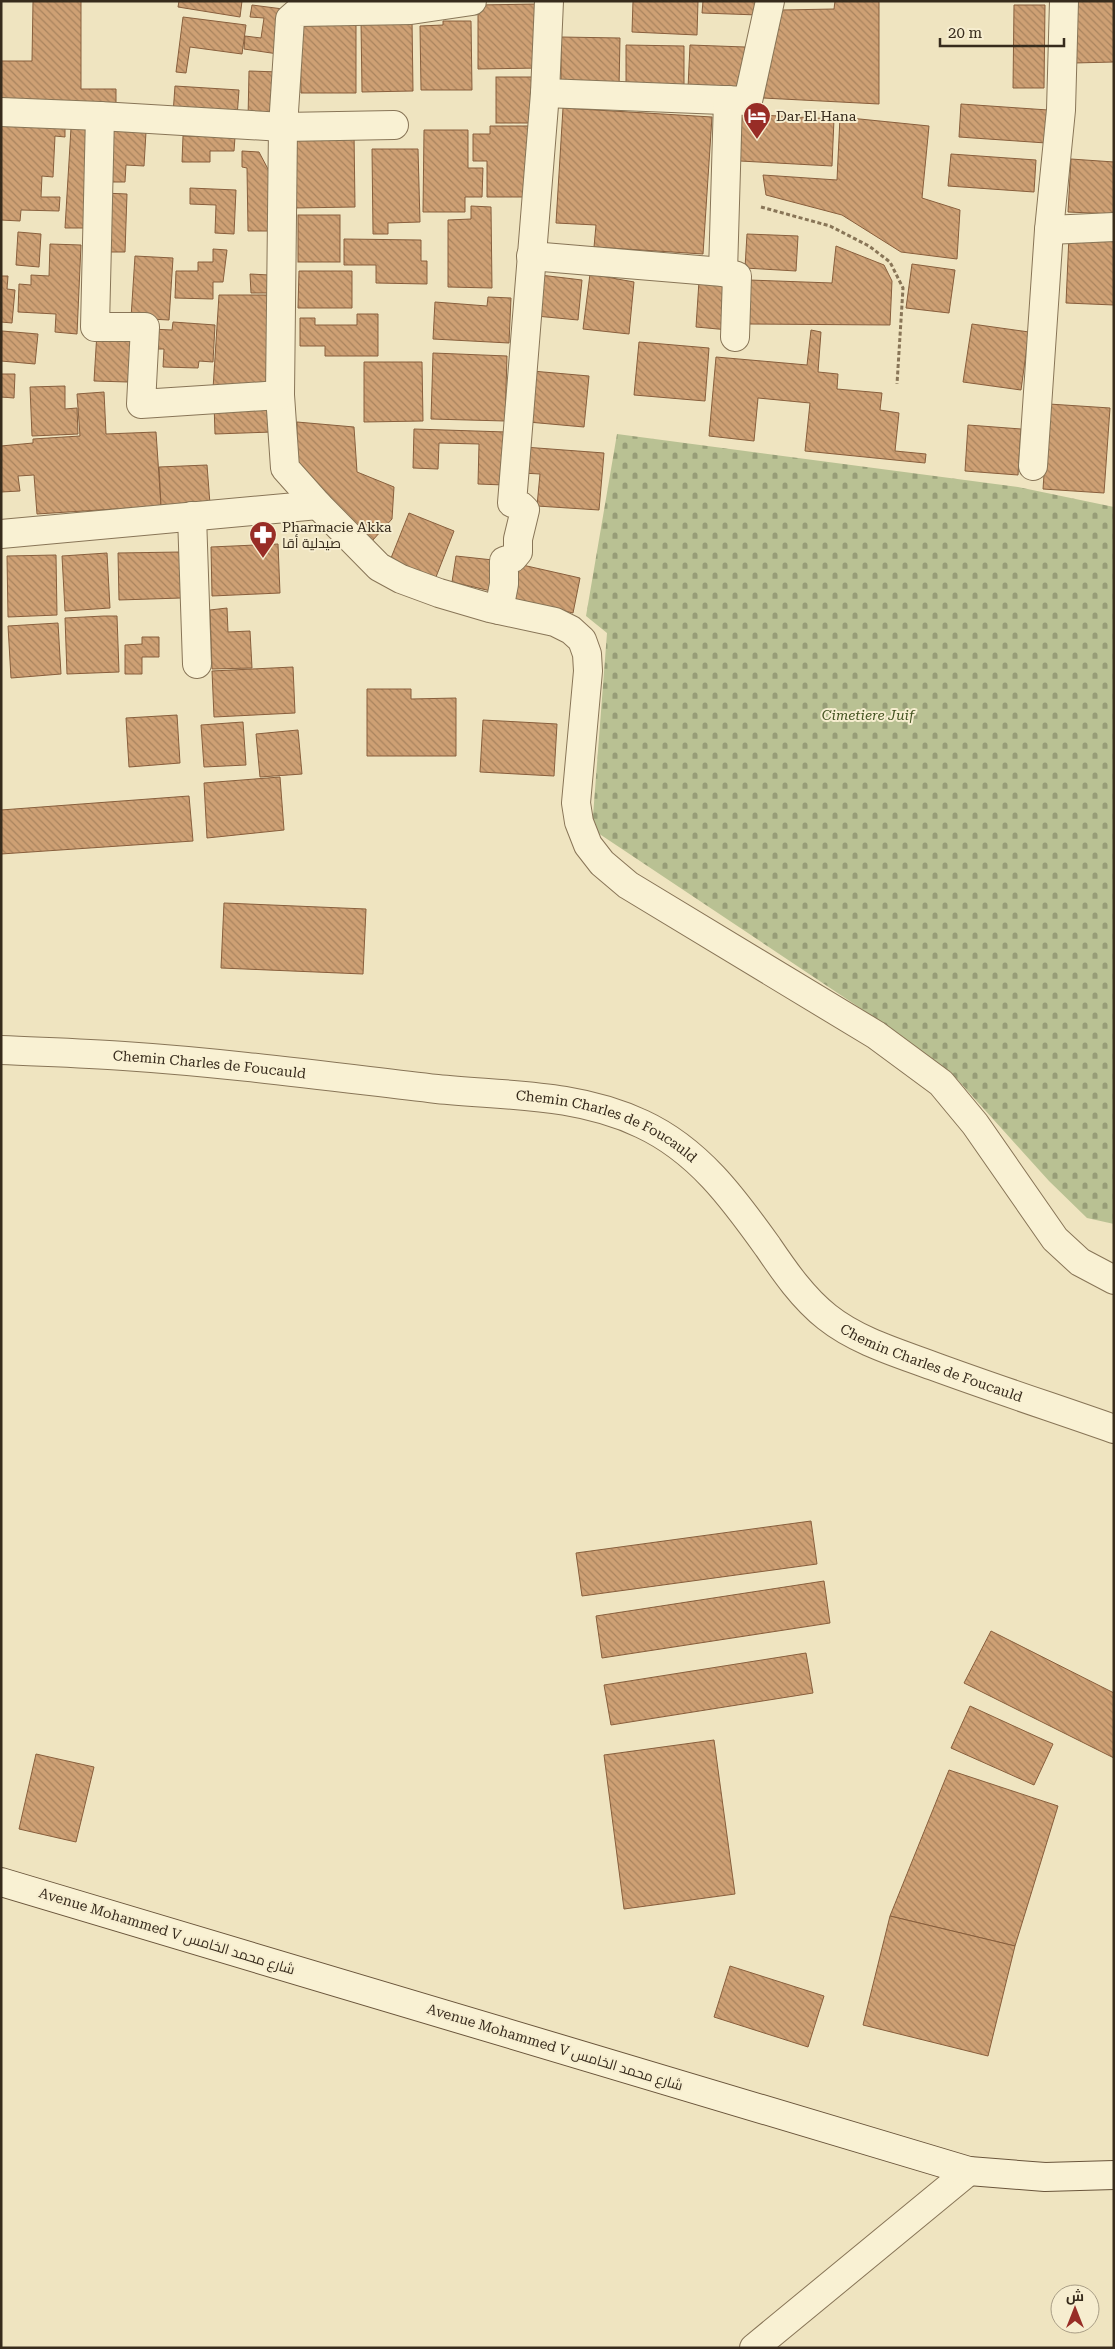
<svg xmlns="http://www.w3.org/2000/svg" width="1115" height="2349" font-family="'Roboto Serif',Cairo,serif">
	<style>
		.cemetery { fill: url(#cemetery-stones) }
		.building { fill: url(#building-back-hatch); stroke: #885f3d }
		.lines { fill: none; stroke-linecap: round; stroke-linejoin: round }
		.minor-casing { stroke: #887557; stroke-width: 30 }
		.secondary-casing { stroke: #6a553b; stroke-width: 30 }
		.path { stroke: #887557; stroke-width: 3; stroke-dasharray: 4 2.5; stroke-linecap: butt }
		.minor { stroke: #f9f1d3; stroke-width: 28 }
		.secondary { stroke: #f9f1d3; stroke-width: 28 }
		.labels { text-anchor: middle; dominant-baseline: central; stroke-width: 4; stroke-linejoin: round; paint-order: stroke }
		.poi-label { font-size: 14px; fill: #372b1c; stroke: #f6edcf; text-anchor: start }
		.park-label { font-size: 14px; font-style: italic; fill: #445422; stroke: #f6edcf }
		.street-label { font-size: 14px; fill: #372b1c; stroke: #f6edcf }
	</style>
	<defs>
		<pattern id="cemetery-stones" width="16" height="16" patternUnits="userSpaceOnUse" patternTransform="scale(1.25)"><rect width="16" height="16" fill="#b9c193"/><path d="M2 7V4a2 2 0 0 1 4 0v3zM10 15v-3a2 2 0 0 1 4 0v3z" fill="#979d77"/></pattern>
		<pattern id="building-back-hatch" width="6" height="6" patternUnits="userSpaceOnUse" patternTransform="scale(1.25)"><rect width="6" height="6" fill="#cea074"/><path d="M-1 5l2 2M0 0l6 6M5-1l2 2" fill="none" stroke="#a8835e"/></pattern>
	</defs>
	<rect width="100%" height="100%" fill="#efe4c0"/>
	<path class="cemetery" d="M 617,434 L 1018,487 L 1114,507 L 1114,1224 L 1087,1218 L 1049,1181 L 956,1078 L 878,1020 L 592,829 L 607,633 L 586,616 Z"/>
	<g class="building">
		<path d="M 33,1 L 81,1 L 81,89 L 116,89 L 116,110 L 1,105 L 1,61 L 32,61 Z"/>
		<path d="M 179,1 L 242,1 L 240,17 L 178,7 Z"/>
		<path d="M 633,1 L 698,1 L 697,35 L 632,32 Z"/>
		<path d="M 703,1 L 759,1 L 758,15 L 702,13 Z"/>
		<path d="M 835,1 L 879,1 L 879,104 L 763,98 L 782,10 L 834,9 Z"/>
		<path d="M 1075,1 L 1114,1 L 1114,62 L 1074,63 Z"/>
		<path d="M 539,4 L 540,68 L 478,69 L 478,5 Z"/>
		<path d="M 252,5 L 283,9 L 278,54 L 244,49 L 245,36 L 261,38 L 264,18 L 250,17 Z"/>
		<path d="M 1014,5 L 1045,5 L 1044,88 L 1013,88 Z"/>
		<path d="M 183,17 L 246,25 L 242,54 L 190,47 L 186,73 L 176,72 Z"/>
		<path d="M 412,20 L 413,91 L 362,92 L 361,21 Z"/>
		<path d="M 443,21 L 471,21 L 472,90 L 421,90 L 420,26 L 443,25 Z"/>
		<path d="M 300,23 L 356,23 L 356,93 L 301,93 Z"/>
		<path d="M 561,37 L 620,38 L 619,88 L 561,86 Z"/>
		<path d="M 626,45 L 684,46 L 684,85 L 626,84 Z"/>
		<path d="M 690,45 L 745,47 L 744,90 L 688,88 Z"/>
		<path d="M 249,71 L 279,72 L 271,120 L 248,119 Z"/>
		<rect x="496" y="77" width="42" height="46"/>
		<path d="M 175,86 L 239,90 L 237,117 L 173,114 Z"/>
		<path d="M 961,104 L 1048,110 L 1046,143 L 959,137 Z"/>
		<path d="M 563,108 L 712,117 L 703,254 L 594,247 L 596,225 L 556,223 Z"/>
		<path d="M 742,114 L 834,119 L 832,166 L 740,161 Z"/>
		<path d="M 840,117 L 929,126 L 922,198 L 960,210 L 957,259 L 901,252 L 842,215 L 766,195 L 763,175 L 837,180 Z"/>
		<path d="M 1,120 L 65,123 L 65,137 L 55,136 L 53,177 L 42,176 L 41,197 L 60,197 L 59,211 L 21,210 L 20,221 L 1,220 Z"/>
		<path d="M 490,126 L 534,126 L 534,197 L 487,197 L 487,161 L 473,161 L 473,134 L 490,134 Z"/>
		<path d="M 71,128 L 91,129 L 86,228 L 65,228 Z"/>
		<path d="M 424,130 L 468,130 L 468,168 L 483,168 L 482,197 L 465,197 L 465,212 L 423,212 Z"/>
		<path d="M 106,131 L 146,132 L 144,166 L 126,165 L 125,182 L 104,182 Z"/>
		<path d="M 354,133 L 355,207 L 294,208 L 293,134 Z"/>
		<path d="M 183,136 L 235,137 L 234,151 L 210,151 L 210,162 L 182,162 Z"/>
		<path d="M 372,149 L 418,149 L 420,222 L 388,223 L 388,234 L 373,234 Z"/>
		<path d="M 242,151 L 259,152 L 269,171 L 268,231 L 248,231 L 247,168 L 242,167 Z"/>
		<path d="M 951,154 L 1036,160 L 1034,192 L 948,186 Z"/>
		<path d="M 1071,159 L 1114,162 L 1114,214 L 1068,212 Z"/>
		<path d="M 190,188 L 236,190 L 234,234 L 215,233 L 216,205 L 190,204 Z"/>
		<path d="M 103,193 L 127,194 L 125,252 L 102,252 Z"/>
		<path d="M 471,206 L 491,207 L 492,288 L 448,287 L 448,220 L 471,219 Z"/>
		<rect x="298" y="215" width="42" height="47"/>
		<path d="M 18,232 L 41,234 L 39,267 L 16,265 Z"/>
		<path d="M 747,234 L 798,236 L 796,271 L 745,268 Z"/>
		<path d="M 1069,236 L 1114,238 L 1114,305 L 1066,303 Z"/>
		<path d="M 344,239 L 421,240 L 421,261 L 427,261 L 427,284 L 376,283 L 376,265 L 344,265 Z"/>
		<path d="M 50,244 L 81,245 L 77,334 L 55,332 L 56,314 L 18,312 L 19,284 L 31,285 L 31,275 L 49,276 Z"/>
		<path d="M 836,246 L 884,265 L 892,281 L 890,325 L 747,324 L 749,280 L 832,283 Z"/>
		<path d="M 213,249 L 227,250 L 223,282 L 213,282 L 213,299 L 175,298 L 176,271 L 198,271 L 198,262 L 213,262 Z"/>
		<path d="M 135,256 L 173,258 L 169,320 L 131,318 Z"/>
		<path d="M 912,264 L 955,270 L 949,313 L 906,308 Z"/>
		<path d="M 299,271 L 352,271 L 352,308 L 298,308 Z"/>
		<path d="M 250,274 L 269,275 L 269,293 L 251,293 Z"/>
		<path d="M 590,274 L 634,282 L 629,334 L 583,329 Z"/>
		<path d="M 540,275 L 582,280 L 578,320 L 536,316 Z"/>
		<path d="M 1,276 L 8,276 L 7,289 L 15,290 L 12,323 L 1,322 Z"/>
		<path d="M 699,281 L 732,284 L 729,330 L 696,327 Z"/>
		<path d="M 219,295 L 268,295 L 269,389 L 213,389 Z"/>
		<path d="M 488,297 L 511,298 L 509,343 L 433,339 L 435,302 L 487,306 Z"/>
		<path d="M 357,314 L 378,314 L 378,356 L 325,356 L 325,346 L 300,346 L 300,318 L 315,318 L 315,325 L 357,325 Z"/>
		<path d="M 173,322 L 215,325 L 213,362 L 199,361 L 198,368 L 163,367 L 164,349 L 150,349 L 151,329 L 172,330 Z"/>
		<path d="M 972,324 L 1029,332 L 1021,390 L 963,382 Z"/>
		<path d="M 811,330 L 821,332 L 818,372 L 838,374 L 837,389 L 882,393 L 880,410 L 899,413 L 895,451 L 926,454 L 925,463 L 805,451 L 810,403 L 758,398 L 754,441 L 709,436 L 716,357 L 807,365 Z"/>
		<path d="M 2,331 L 38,334 L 35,364 L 1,361 Z"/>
		<path d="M 97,332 L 131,333 L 128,382 L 94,381 Z"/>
		<path d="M 639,342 L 709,348 L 705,401 L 634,395 Z"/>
		<path d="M 433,353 L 507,356 L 505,421 L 431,419 Z"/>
		<path d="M 364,362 L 422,362 L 423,421 L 364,422 Z"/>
		<path d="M 532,371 L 589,376 L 584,427 L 528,422 Z"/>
		<path d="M 1,374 L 15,374 L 14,398 L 1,397 Z"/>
		<path d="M 65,386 L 65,409 L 77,408 L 78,434 L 32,436 L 30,387 Z"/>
		<path d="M 104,392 L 106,434 L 156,432 L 161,506 L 37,514 L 34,475 L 18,476 L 20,491 L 1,492 L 1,446 L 33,443 L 33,439 L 80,436 L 77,394 Z"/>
		<path d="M 271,402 L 272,432 L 215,434 L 214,403 Z"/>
		<path d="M 1049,404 L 1110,408 L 1104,493 L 1043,489 Z"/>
		<path d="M 297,422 L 354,427 L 357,472 L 394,487 L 392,519 L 372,541 L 296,465 Z"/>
		<path d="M 968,425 L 1021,429 L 1018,475 L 965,471 Z"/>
		<path d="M 414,429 L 506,432 L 504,485 L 478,484 L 479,444 L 439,443 L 438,469 L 413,468 Z"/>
		<path d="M 524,447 L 604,453 L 599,510 L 537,506 L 540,474 L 522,473 Z"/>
		<path d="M 207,465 L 210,504 L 161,506 L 159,467 Z"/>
		<path d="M 409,513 L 454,531 L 434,582 L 389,563 Z"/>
		<path d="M 278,544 L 280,593 L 212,596 L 211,547 Z"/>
		<path d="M 180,552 L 181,598 L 119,600 L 118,553 Z"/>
		<path d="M 107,553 L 110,608 L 65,611 L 62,556 Z"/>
		<path d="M 56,555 L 57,615 L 8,617 L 7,556 Z"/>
		<path d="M 456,556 L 493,560 L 491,591 L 452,582 Z"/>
		<path d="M 518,564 L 580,578 L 573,613 L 510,598 Z"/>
		<path d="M 227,608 L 228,632 L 250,631 L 252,668 L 212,669 L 210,610 Z"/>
		<path d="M 104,616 L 117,616 L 119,672 L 67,674 L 65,618 Z"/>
		<path d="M 58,623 L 61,674 L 11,678 L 8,626 Z"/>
		<path d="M 142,637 L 159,637 L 159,657 L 142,657 L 142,674 L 125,674 L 125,645 L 142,644 Z"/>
		<path d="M 293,667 L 295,713 L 214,717 L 212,671 Z"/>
		<path d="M 367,689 L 411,689 L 411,699 L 456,698 L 456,756 L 367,756 Z"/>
		<path d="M 177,715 L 180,763 L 129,767 L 126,718 Z"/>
		<path d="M 483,720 L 557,724 L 554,776 L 480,772 Z"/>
		<path d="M 243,722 L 246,765 L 204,767 L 201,725 Z"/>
		<path d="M 298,730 L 302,774 L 260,777 L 256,734 Z"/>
		<path d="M 280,777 L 284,830 L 207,838 L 204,783 Z"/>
		<path d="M 189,796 L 193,841 L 1,854 L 1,810 Z"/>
		<path d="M 224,903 L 366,909 L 363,974 L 221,968 Z"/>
		<path d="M 811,1521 L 817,1564 L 582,1596 L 576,1553 Z"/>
		<path d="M 824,1581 L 830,1623 L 602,1658 L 596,1616 Z"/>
		<path d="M 991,1631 L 1114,1693 L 1114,1758 L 964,1683 Z"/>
		<path d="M 806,1653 L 813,1693 L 611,1725 L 604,1685 Z"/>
		<path d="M 970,1706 L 1053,1744 L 1034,1785 L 951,1748 Z"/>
		<path d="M 714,1740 L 735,1894 L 624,1909 L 604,1755 Z"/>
		<path d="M 36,1754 L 94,1767 L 76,1842 L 19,1829 Z"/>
		<path d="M 949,1770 L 1058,1806 L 1015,1946 L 890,1916 Z"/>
		<path d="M 890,1916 L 1015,1946 L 988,2056 L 863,2025 Z"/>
		<path d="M 730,1966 L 824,1996 L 808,2047 L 714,2017 Z"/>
	</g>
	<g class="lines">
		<defs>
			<g id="minor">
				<path d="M 472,1 L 411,10 L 298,12 L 290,19 L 283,127 L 280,395 L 285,468 L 318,505 L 379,567 L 401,579 L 439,593 L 490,608 L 555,622 L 571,630 L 582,640 L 587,654 L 588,671 L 576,803 L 579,822 L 588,845 L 602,863 L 628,885 L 876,1035 L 941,1083 L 975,1124 L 1055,1239 L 1080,1262 L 1114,1280"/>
				<path d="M 545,93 L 748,101 L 770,1"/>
				<path d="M 1,112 L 100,116 L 283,127 L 394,125"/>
				<path d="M 100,116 L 95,327 L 145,327 L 141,404 L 280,395"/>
				<path d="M 1049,230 L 1114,227"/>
				<path d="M 531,256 L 723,272 L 737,276 L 735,337"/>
				<path d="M 723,272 L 728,100"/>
				<path d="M 1033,466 L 1049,230 L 1061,110 L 1064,1"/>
				<path d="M 192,516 L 197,664"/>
				<path d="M 1,534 L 318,505"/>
				<path d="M 499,610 L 504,584 L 504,561 L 513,558 L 518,552 L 518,539 L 525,510 L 521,506 L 512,503 L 545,93 L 549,1"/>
				<path id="s1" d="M 1,1050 C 42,1052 83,1053 124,1056 C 229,1063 333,1077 437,1089 C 506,1096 577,1093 642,1124 C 698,1150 733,1198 768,1247 C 785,1272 803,1298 827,1317 C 857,1341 898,1353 933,1366 C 993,1388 1054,1408 1114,1429"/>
				<path d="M 754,2348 L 969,2171"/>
			</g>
			<path id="secondary" d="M 1,1882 L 969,2171 L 1045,2177 L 1114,2175"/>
		</defs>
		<use href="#minor" class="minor-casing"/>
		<use href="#secondary" class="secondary-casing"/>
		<path class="path" d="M 761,207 L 830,226 L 869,246 L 890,262 L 903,288 L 897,384"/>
		<use href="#minor" class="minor"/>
		<use href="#secondary" class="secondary"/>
	</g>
	<defs>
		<symbol id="hotel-pin" viewBox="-11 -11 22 30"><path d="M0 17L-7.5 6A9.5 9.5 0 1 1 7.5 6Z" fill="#982d26" stroke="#f6edcf"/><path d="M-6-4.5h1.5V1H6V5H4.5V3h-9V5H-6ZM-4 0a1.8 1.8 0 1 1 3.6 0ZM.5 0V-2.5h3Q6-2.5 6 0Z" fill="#fff"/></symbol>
		<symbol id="pharmacy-pin" viewBox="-11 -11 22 30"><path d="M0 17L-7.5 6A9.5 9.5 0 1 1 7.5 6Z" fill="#982d26" stroke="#f6edcf"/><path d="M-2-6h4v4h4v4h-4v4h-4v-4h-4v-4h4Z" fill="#fff"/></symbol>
	</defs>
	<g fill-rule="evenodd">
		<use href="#hotel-pin" x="741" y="100" width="32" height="43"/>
		<use href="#pharmacy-pin" x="247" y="519" width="32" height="43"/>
	</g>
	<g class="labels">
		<g class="poi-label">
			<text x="776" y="116">Dar El Hana</text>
			<text x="282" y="527">Pharmacie Akka<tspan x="282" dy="16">صيدلية أقا</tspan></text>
		</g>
		<g class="park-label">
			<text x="868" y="715">Cimetiere Juif</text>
		</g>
		<g class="street-label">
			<text stroke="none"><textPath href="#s1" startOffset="209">Chemin Charles de Foucauld</textPath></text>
			<text stroke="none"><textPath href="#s1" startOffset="614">Chemin Charles de Foucauld</textPath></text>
			<text stroke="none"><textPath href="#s1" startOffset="1032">Chemin Charles de Foucauld</textPath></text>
			<text transform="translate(167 1931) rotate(17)">Avenue Mohammed V شارع محمد الخامس</text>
			<text transform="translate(555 2047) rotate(17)">Avenue Mohammed V شارع محمد الخامس</text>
		</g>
	</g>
	<rect width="1115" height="2349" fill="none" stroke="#372b1c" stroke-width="5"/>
	<g transform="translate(1075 2309)"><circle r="24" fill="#f6edcf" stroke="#aa9f87"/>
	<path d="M0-4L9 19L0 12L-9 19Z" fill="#982d26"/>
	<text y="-8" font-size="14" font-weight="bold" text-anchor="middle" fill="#372b1c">ش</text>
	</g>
	<path d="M940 38v8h124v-8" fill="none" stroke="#372b1c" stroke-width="2.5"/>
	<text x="948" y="38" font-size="15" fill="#372b1c" stroke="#f6edcf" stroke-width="4" paint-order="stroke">20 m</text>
</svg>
